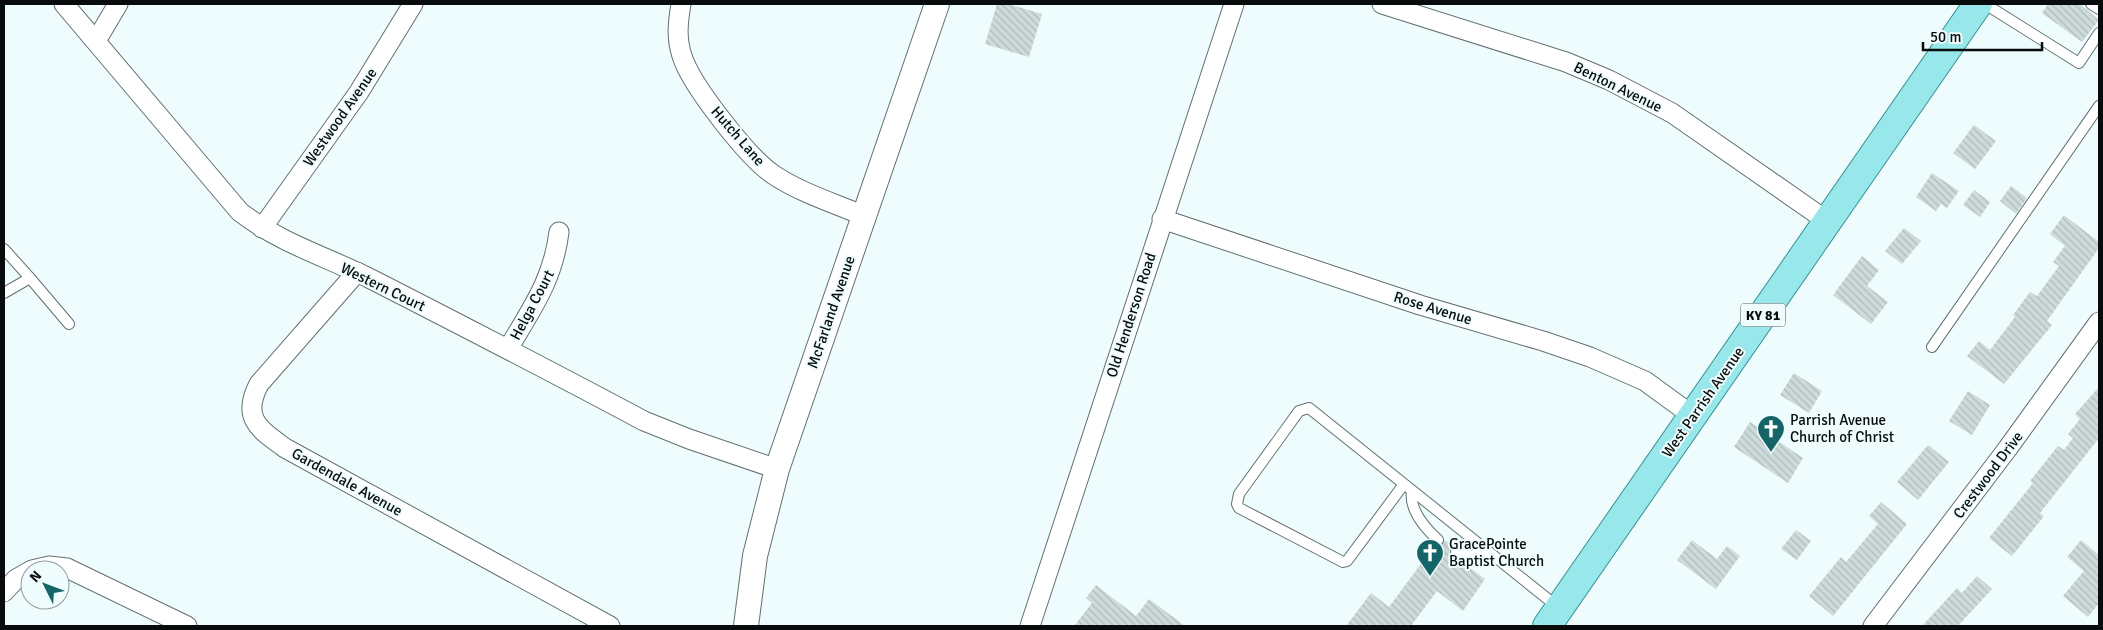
<svg xmlns="http://www.w3.org/2000/svg" width="2103" height="630" font-family="Signika,sans-serif">
	<style>
		.building { fill: url(#building-back-hatch) }
		.lines { fill: none; stroke-linecap: round; stroke-linejoin: round }
		.service-casing { stroke: #637070; stroke-width: 12 }
		.minor-casing { stroke: #637070; stroke-width: 21 }
		.tertiary-casing { stroke: #637070; stroke-width: 26 }
		.primary-casing { stroke: #399194; stroke-width: 30 }
		.service { stroke: #fff; stroke-width: 10 }
		.minor { stroke: #fff; stroke-width: 19 }
		.tertiary { stroke: #fff; stroke-width: 24 }
		.primary { stroke: #98e8eb; stroke-width: 28 }
		.labels { text-anchor: middle; dominant-baseline: central; stroke-width: 4; stroke-linejoin: round; paint-order: stroke }
		.shield { fill: #eefcfd; stroke: #4d5454; stroke-width: 1 }
		.shield-label { font-size: 14px; font-weight: bold; fill: #080c0c }
		.street-label { font-size: 15px; fill: #080c0c; stroke: #eefcfd }
		.poi-label { font-size: 15px; fill: #080c0c; stroke: #eefcfd; text-anchor: start }
	</style>
	<defs>
		<pattern id="building-back-hatch" width="6" height="6" patternUnits="userSpaceOnUse" patternTransform="scale(1.25)"><rect width="6" height="6" fill="#cddbdb"/><path d="M-1 5l2 2M0 0l6 6M5-1l2 2" fill="none" stroke="#afbbbb"/></pattern>
	</defs>
	<rect width="100%" height="100%" fill="#eefcfd"/>
	<g class="building">
		<path d="M 997,4 L 1008,4 L 1042,14 L 1029,57 L 985,44 Z"/>
		<path d="M 2048,4 L 2080,4 L 2099,20 L 2082,42 L 2042,13 Z"/>
		<path d="M 1974,125 L 1996,141 L 1975,169 L 1953,153 Z"/>
		<path d="M 1932,173 L 1959,191 L 1947,208 L 1941,204 L 1936,211 L 1916,197 Z"/>
		<path d="M 2011,186 L 2027,198 L 2016,214 L 2000,201 Z"/>
		<path d="M 1974,190 L 1990,202 L 1980,217 L 1963,205 Z"/>
		<path d="M 2064,215 L 2099,242 L 2099,248 L 2047,321 L 2052,325 L 2004,384 L 1967,356 L 1979,341 L 1990,350 L 2015,317 L 2013,315 L 2030,292 L 2037,296 L 2059,266 L 2053,262 L 2065,246 L 2050,234 Z"/>
		<path d="M 1904,228 L 1921,241 L 1902,264 L 1885,251 Z"/>
		<path d="M 1862,256 L 1879,270 L 1867,286 L 1888,302 L 1871,324 L 1833,295 Z"/>
		<path d="M 1794,373 L 1822,391 L 1809,413 L 1780,395 Z"/>
		<path d="M 2099,387 L 2099,438 L 2040,513 L 2044,516 L 2012,556 L 1989,538 L 2033,483 L 2030,481 L 2058,446 L 2064,450 L 2073,438 L 2068,434 L 2080,419 L 2075,414 Z"/>
		<path d="M 1968,391 L 1990,405 L 1972,435 L 1949,421 Z"/>
		<path d="M 1750,422 L 1803,458 L 1788,483 L 1734,447 Z"/>
		<path d="M 1928,445 L 1949,462 L 1918,500 L 1897,482 Z"/>
		<path d="M 1881,502 L 1907,524 L 1833,616 L 1809,596 L 1841,557 L 1846,562 L 1878,524 L 1869,516 Z"/>
		<path d="M 1796,530 L 1811,541 L 1797,560 L 1781,549 Z"/>
		<path d="M 1445,540 L 1453,546 L 1449,551 L 1451,557 L 1459,560 L 1485,579 L 1463,611 L 1437,591 L 1411,626 L 1346,626 L 1371,593 L 1389,607 L 1434,546 L 1440,546 Z"/>
		<path d="M 1692,540 L 1717,559 L 1727,546 L 1740,556 L 1716,589 L 1677,560 Z"/>
		<path d="M 2081,540 L 2099,555 L 2099,603 L 2088,617 L 2063,596 L 2084,571 L 2067,557 Z"/>
		<path d="M 1977,576 L 1992,589 L 1958,626 L 1922,626 L 1957,588 L 1962,593 Z"/>
		<path d="M 1096,585 L 1136,616 L 1149,599 L 1185,626 L 1074,626 L 1092,603 L 1086,598 Z"/>
	</g>
	<g class="lines">
		<defs>
			<g id="service">
				<path d="M 1985,4 L 2079,63 L 2099,33"/>
				<path d="M 2091,4 L 2099,9"/>
				<path d="M 4,249 L 30,278 L 4,293"/>
				<path d="M 30,278 L 69,324"/>
				<path d="M 1932,347 L 2099,106"/>
				<path d="M 1404,484 L 1347,561 L 1343,562 L 1239,508 L 1237,504 L 1239,494 L 1299,411 L 1309,408 L 1559,608"/>
				<path d="M 1412,491 C 1409,509 1425,528 1438,540"/>
				<path d="M 1456,552 L 1470,556 L 1488,551"/>
			</g>
			<g id="minor">
				<path d="M 64,4 L 240,212 C 282,244 325,256 371,279 C 463,326 554,373 644,421 L 689,439 L 777,469"/>
				<path d="M 681,4 C 678,22 676,38 682,56 C 691,85 749,159 774,175 C 801,193 834,203 864,216"/>
				<path d="M 1382,4 L 1566,62 L 1609,80 L 1672,113 L 1827,221"/>
				<path d="M 96,41 L 118,4"/>
				<path d="M 1162,219 L 1420,305 L 1543,341 L 1590,357 L 1645,381 L 1693,416"/>
				<path d="M 262,228 L 359,92 L 413,4"/>
				<path d="M 357,272 L 259,384 C 241,418 259,429 285,448 L 610,626"/>
				<path d="M 508,349 C 532,308 553,280 559,232"/>
				<path d="M 32,570 L 49,566 L 67,568 L 187,626"/>
				<path d="M 4,592 L 16,579 L 30,571"/>
				<path d="M 1030,626 L 1234,4"/>
				<path d="M 1873,626 L 2008,448 L 2099,322"/>
			</g>
			<path id="tertiary" d="M 746,626 L 755,556 L 777,469 L 937,4"/>
			<path id="primary" d="M 1547,626 L 1978,4"/>
		</defs>
		<use href="#service" class="service-casing"/>
		<use href="#minor" class="minor-casing"/>
		<use href="#tertiary" class="tertiary-casing"/>
		<use href="#primary" class="primary-casing"/>
		<use href="#service" class="service"/>
		<use href="#minor" class="minor"/>
		<use href="#tertiary" class="tertiary"/>
		<use href="#primary" class="primary"/>
	</g>
	<defs>
		<symbol id="church-pin" viewBox="-11 -11 22 30"><path d="M0 17L-7.5 6A9.5 9.5 0 1 1 7.5 6Z" fill="#156467" stroke="#eefcfd"/><path d="M-1.2-6h2.4v3.5h3.3v2.4h-3.3V6h-2.4V-.1h-3.3v-2.4h3.3Z" fill="#fff"/></symbol>
	</defs>
	<g fill-rule="evenodd">
		<use href="#church-pin" x="1755" y="413" width="32" height="43"/>
		<use href="#church-pin" x="1414" y="537" width="32" height="43"/>
	</g>
	<g class="labels">
		<rect class="shield" x="1740.5" y="303.5" width="45" height="23" rx="4"/>
		<g class="shield-label">
			<text x="1763" y="315">KY 81</text>
		</g>
		<g class="street-label">
			<text transform="translate(1618 87) rotate(26)">Benton Avenue</text>
			<text transform="translate(340 117) rotate(-55)">Westwood Avenue</text>
			<text transform="translate(738 136) rotate(49)">Hutch Lane</text>
			<text transform="translate(383 287) rotate(26)">Western Court</text>
			<text transform="translate(532 305) rotate(-62)">Helga Court</text>
			<text transform="translate(1433 308) rotate(17)">Rose Avenue</text>
			<text transform="translate(831 312) rotate(-71)">McFarland Avenue</text>
			<text transform="translate(1131 315) rotate(-72)">Old Henderson Road</text>
			<text transform="translate(1703 402) rotate(-55)">West Parrish Avenue</text>
			<text transform="translate(1988 475) rotate(-53)">Crestwood Drive</text>
			<text transform="translate(347 482) rotate(29)">Gardendale Avenue</text>
		</g>
		<g class="poi-label">
			<text x="1790" y="420">Parrish Avenue<tspan x="1790" dy="17">Church of Christ</tspan></text>
			<text x="1449" y="544">GracePointe<tspan x="1449" dy="17">Baptist Church</tspan></text>
		</g>
	</g>
	<rect width="2103" height="630" fill="none" stroke="#080c0c" stroke-width="10"/>
	<g transform="translate(45 585) rotate(312)"><circle r="24" fill="#eefcfd" stroke="#929c9d"/>
	<path d="M0-4L9 19L0 12L-9 19Z" fill="#156467"/>
	<text y="-8" font-size="14" font-weight="bold" text-anchor="middle" fill="#080c0c">N</text>
	</g>
	<path d="M1923 42v8h119v-8" fill="none" stroke="#080c0c" stroke-width="2.5"/>
	<text x="1930" y="42" font-size="15" fill="#080c0c" stroke="#eefcfd" stroke-width="4" paint-order="stroke">50 m</text>
</svg>
